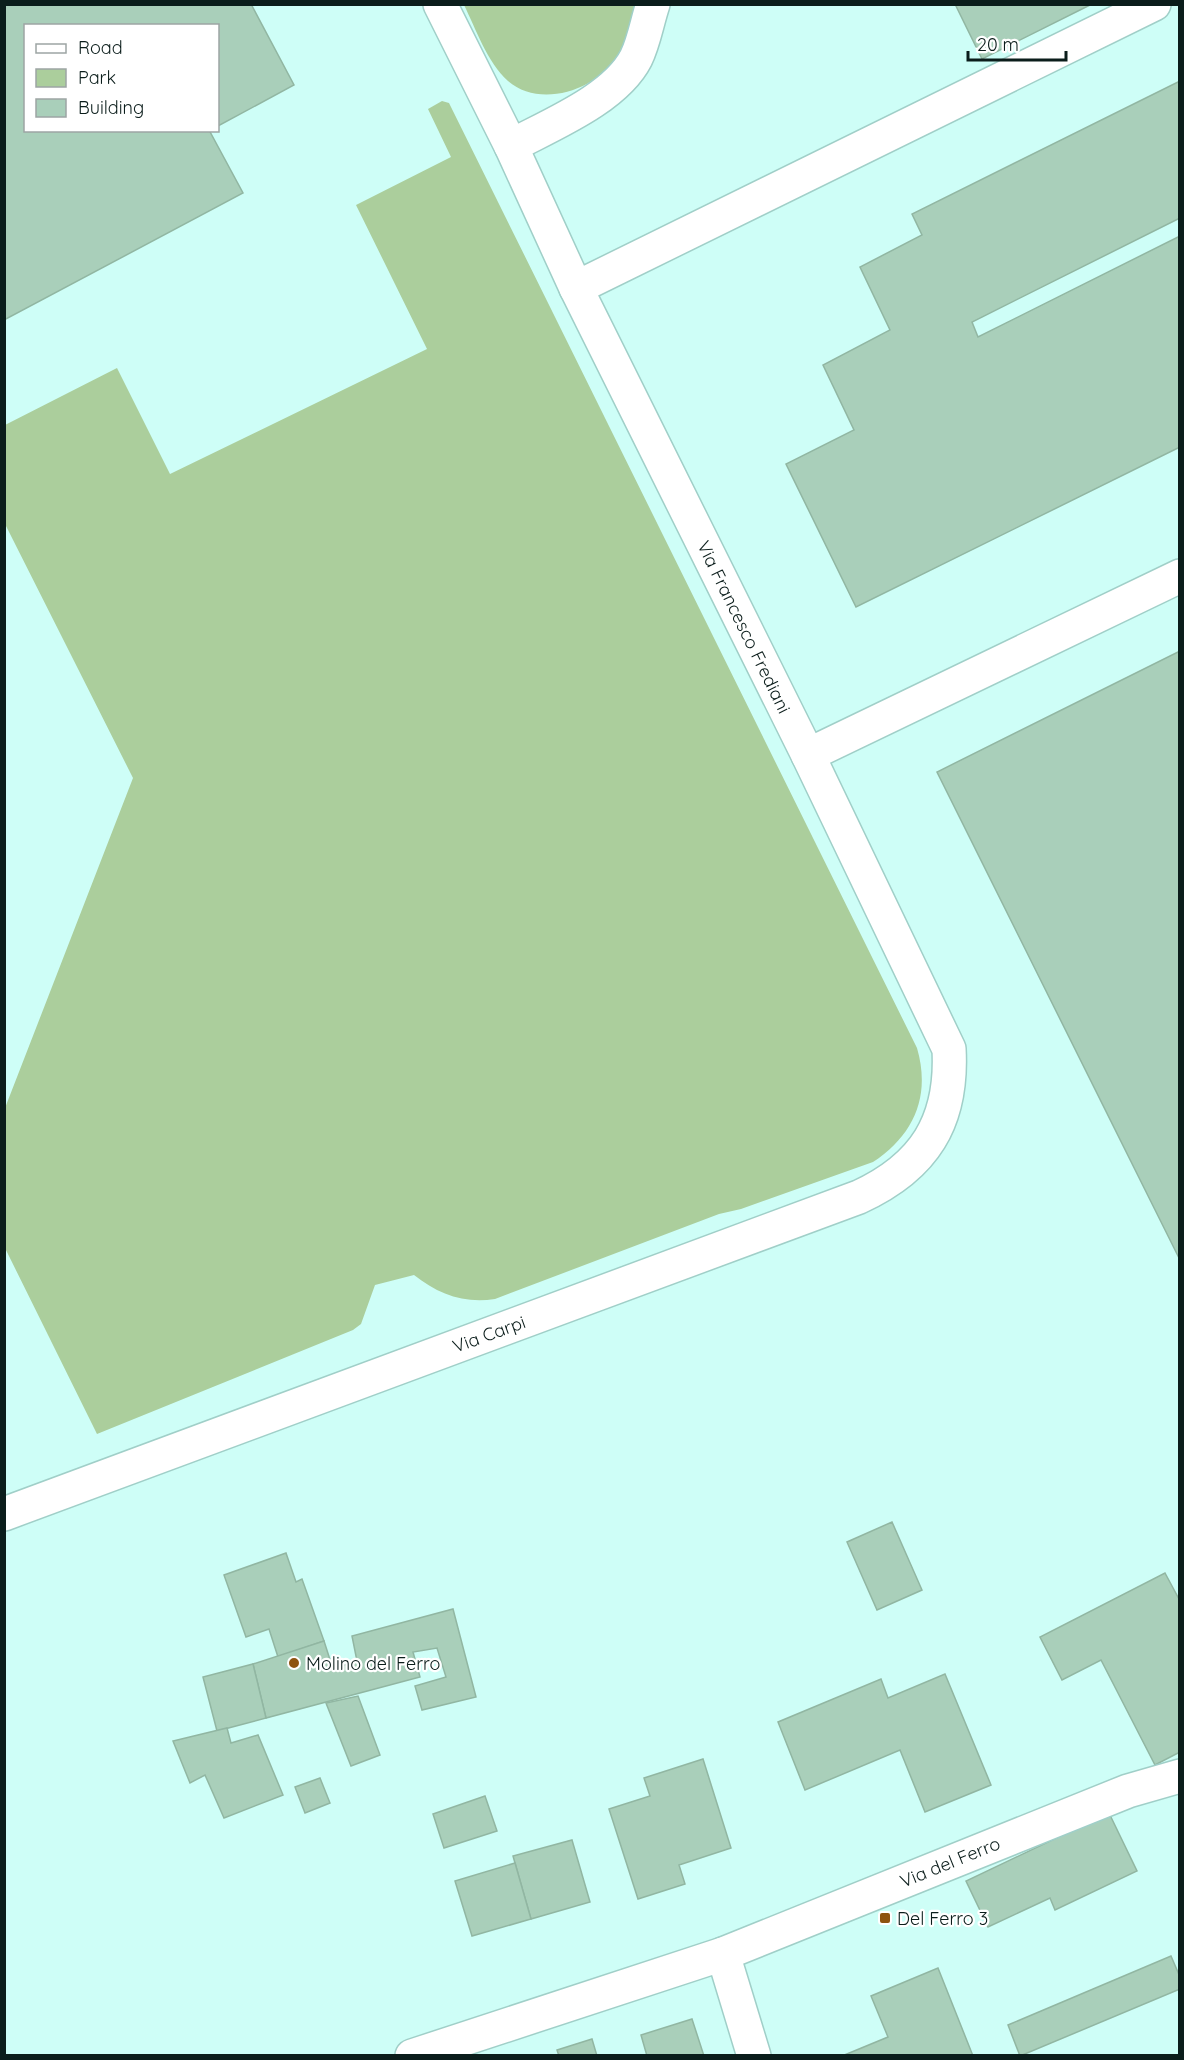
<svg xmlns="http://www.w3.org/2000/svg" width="1184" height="2060" font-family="Quicksand,sans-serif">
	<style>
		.green { fill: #abce9c }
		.building { fill: #a9cfba; stroke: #91b6a2; stroke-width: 1.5 }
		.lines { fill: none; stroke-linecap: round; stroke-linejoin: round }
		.minor-casing { stroke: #a0cfc8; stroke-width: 36 }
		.minor { stroke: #fff; stroke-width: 33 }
		.poi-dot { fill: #8e530f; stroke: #fff; stroke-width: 2 }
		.labels { text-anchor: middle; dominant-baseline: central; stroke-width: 4.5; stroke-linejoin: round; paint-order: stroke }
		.street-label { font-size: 18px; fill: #0b1d1b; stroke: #fff }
		.poi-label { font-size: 18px; fill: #0b1d1b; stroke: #fff; text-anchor: start }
	</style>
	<rect width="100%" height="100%" fill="#cefef7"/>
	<g class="green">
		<path d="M 464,5 L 637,5 C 632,22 627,40 617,56 C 597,90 540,109 508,81 C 487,62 476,29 464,5 Z"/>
		<path d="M 442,101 L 449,103 L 917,1048 C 931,1096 914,1135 873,1162 L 741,1209 L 719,1214 L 495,1299 C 464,1304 438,1294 414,1275 L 375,1285 L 361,1324 L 353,1330 L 97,1434 L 5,1248 L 5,1108 L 133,778 L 5,524 L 5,425 L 117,368 L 170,474 L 427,349 L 356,205 L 451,157 L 428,109 Z"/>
	</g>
	<g class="building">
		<path d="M 4,4 L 251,4 L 294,85 L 218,126 L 218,26 L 26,26 L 26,130 L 209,130 L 243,193 L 4,320 Z"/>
		<path d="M 955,4 L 1092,4 L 982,59 Z"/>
		<path d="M 1180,81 L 1180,218 L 972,322 L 978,337 L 1180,236 L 1180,447 L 856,607 L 786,464 L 854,430 L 823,365 L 890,330 L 860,267 L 922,235 L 912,214 Z"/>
		<path d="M 1180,651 L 1180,1260 L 937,772 Z"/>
		<path d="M 892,1522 L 922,1590 L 877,1610 L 847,1542 Z"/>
		<path d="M 286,1553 L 296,1582 L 302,1579 L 324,1641 L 278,1657 L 269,1629 L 246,1637 L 224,1575 Z"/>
		<path d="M 1165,1573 L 1180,1601 L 1180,1752 L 1155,1765 L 1101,1660 L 1062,1680 L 1040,1637 Z"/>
		<path d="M 453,1609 L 476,1697 L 422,1710 L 415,1686 L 446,1677 L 437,1648 L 413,1652 L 420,1677 L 266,1718 L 253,1664 L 324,1641 L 333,1669 L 357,1661 L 352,1636 Z"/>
		<path d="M 253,1664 L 266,1718 L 217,1731 L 203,1677 Z"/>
		<path d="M 945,1674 L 991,1785 L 925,1812 L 900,1750 L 805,1790 L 778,1722 L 881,1679 L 888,1698 Z"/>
		<path d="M 358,1696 L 380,1755 L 351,1766 L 326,1703 Z"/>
		<path d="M 227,1728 L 231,1743 L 258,1735 L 283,1795 L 224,1818 L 205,1775 L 190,1783 L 173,1741 Z"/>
		<path d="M 703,1759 L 731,1848 L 679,1865 L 685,1884 L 638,1899 L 609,1809 L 650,1796 L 644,1778 Z"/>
		<path d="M 320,1778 L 330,1803 L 305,1813 L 295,1787 Z"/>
		<path d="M 485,1796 L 497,1831 L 444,1848 L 433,1814 Z"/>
		<path d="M 1109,1813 L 1137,1871 L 1055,1910 L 1050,1898 L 988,1927 L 966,1881 Z"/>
		<path d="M 572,1840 L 590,1902 L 531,1919 L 513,1856 Z"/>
		<path d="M 515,1863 L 531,1919 L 472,1936 L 455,1881 Z"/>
		<path d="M 1171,1956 L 1180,1977 L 1180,1989 L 1020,2056 L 1008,2025 Z"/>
		<path d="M 938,1968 L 973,2056 L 842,2056 L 888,2037 L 871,1996 Z"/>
		<path d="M 692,2019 L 704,2056 L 647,2056 L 641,2035 Z"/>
		<path d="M 592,2039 L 597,2056 L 559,2056 L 557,2050 Z"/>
	</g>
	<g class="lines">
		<defs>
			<g id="minor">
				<path d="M 511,146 C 550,125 615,99 636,58 C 644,42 647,22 653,4"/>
				<path d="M 576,288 L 1154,4"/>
				<path d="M 808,755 L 1180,576"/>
				<path d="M 4,1514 L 859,1197 C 924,1167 953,1122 949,1049 L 808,755 L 576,288 L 511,146 L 440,4"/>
				<path d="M 723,1954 L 754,2056"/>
				<path d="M 412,2056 L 723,1954 L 1128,1791 L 1180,1776"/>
			</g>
		</defs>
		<use href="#minor" class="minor-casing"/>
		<use href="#minor" class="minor"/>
	</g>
	<g class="poi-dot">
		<circle cx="294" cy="1663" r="6"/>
		<rect x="879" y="1912" width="12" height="12" rx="3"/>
	</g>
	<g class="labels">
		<g class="street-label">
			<text transform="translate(744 627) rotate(64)">Via Francesco Frediani</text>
			<text transform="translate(489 1334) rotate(-20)">Via Carpi</text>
			<text transform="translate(950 1862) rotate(-22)">Via del Ferro</text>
		</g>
		<g class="poi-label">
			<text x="306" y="1663">Molino del Ferro</text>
			<text x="897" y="1918">Del Ferro 3</text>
		</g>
	</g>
	<rect width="1184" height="2060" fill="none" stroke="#0b1d1b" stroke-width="12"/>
	<rect x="24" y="24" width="195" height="108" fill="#ffffff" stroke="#9da5a4" stroke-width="1.5"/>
	<rect x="36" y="44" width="30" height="9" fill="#ffffff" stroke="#9da5a4" stroke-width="1.5"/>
	<text x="78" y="54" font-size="18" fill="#0b1d1b">Road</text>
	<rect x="36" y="69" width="30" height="18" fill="#abce9c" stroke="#9da5a4" stroke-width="1.5"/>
	<text x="78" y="84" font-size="18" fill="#0b1d1b">Park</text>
	<rect x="36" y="99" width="30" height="18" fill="#a9cfba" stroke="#9da5a4" stroke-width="1.5"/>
	<text x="78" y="114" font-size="18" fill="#0b1d1b">Building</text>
	<path d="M968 51v9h98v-9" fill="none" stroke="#0b1d1b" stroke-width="3"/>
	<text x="977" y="51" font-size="18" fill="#0b1d1b" stroke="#ffffff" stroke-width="4.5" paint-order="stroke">20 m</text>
</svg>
